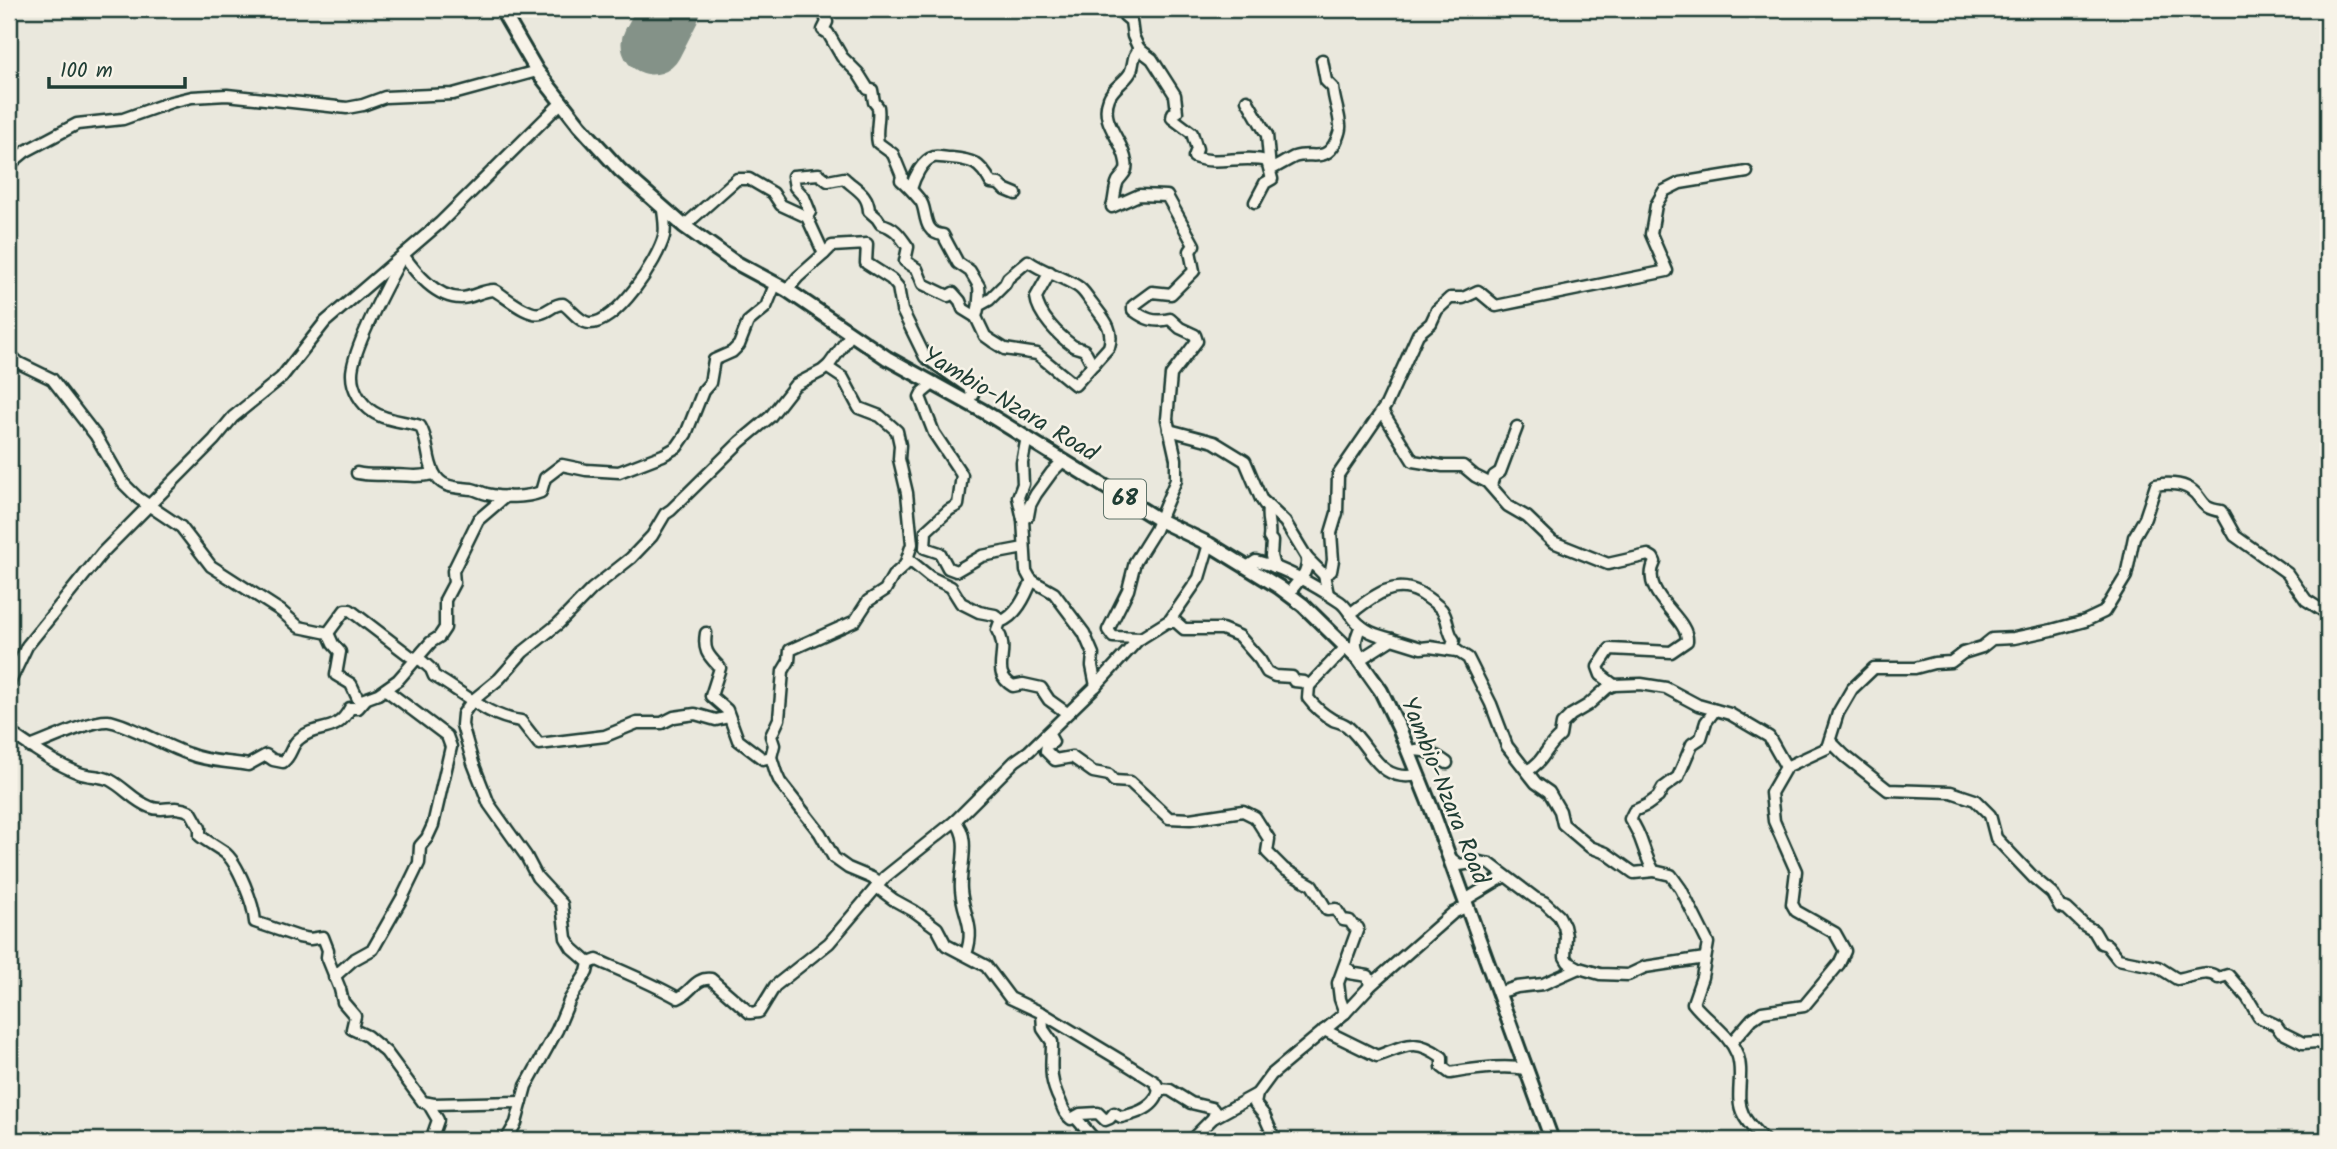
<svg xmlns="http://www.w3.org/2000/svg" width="2337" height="1149" font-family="Kalam,sans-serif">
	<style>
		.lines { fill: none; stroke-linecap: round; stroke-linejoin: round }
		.runway { stroke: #849288; stroke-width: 61 }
		.minor-casing { stroke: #1f3d34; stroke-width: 15 }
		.major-casing { stroke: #1f3d34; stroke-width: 18 }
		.minor { stroke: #f7f3e8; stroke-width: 10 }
		.major { stroke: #f7f3e8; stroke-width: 12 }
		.labels { text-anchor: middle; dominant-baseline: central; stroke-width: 5; stroke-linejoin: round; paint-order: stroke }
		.shield { fill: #f7f3e8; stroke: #60746a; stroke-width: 2 }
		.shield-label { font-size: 23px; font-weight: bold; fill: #1f3d34 }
		.street-label { font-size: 24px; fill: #1f3d34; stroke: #f7f3e8 }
	</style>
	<rect width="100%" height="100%" fill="#eae8dd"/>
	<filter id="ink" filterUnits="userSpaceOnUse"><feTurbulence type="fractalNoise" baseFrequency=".0143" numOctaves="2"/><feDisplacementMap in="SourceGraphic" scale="14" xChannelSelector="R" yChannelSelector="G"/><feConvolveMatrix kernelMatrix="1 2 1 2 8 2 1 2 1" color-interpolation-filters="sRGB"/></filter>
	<g filter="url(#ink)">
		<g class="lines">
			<path class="runway" d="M 652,44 L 670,9"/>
			<defs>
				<g id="minor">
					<path d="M 823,9 L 827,22 L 823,30 L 828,33 L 842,57 L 858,73 L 868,89 L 872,90 L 874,102 L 878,107 C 880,119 875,130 878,143 L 893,154 L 902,176 L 901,180 C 908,186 915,194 920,200 C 928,209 921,233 943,235 L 958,263 L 970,271 L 979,286 C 980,296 979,307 976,317 L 985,336 L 992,341 L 1005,349 L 1037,354 L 1075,385 L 1109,347 C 1115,328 1102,317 1092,303 C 1087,297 1084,290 1077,286 C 1061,276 1043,272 1028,261 L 1008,278 L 1005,284 L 989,300 L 980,305"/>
					<path d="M 1130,9 L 1125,16 L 1131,21 L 1133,36 L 1139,49 L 1152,59 L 1175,95 L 1177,112 L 1173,113 L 1172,118 L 1192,133 L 1197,149 L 1194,157 C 1218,166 1243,154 1267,161 L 1272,179 L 1265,183 L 1255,202"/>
					<path d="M 1140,49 C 1131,56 1135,64 1130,73 C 1124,83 1113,87 1109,98 C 1099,123 1123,139 1126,162 C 1128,172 1123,174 1118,181 C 1114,189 1115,199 1112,207 L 1139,195 L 1167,196 L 1194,245 L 1190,251 L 1194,271 L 1171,294 L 1152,292 L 1133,306 L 1133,310 C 1145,319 1154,323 1170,319 L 1180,328 L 1195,335 L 1197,341 L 1171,375 L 1167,419 L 1176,459 L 1176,480 L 1155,530 L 1135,562 L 1128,590 L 1108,630 L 1113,637 L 1141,638"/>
					<path d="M 1247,100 L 1267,135 L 1270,170 C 1278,166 1286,161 1294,157 C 1312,151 1325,164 1336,141 C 1338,136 1341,130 1340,125 C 1339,112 1334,101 1333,88 L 1326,81 L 1322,60"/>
					<path d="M 9,165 L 26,151 L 77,124 L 123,119 L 171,102 L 192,97 L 227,95 L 347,108 L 363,105 L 385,97 L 453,94 L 537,71"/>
					<path d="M 911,189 C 914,178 922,160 934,157 C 938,156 946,158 951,158 C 972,160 980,162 991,183 L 999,184 L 1004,189 L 1016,194"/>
					<path d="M 663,210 C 664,219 666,228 664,236 C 658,260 616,325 589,323 C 579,322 571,309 563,304 C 553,304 550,311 541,313 C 528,317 505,296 494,290 C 482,290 472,298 461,298 C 436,298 416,273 403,255 C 390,279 351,351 352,375 C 352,389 361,404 373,412 C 386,421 405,421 420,426 C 429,440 426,458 434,473 C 442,489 456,487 472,489 C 477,490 482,493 487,494 C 503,498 526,498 541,492 L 545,478 L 562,465 L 586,470 L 619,472 L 663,455 L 677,447 L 686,434 L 703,391 L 710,383 L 714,360 L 732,352 L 739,345 L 748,322 L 766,307 L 775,285"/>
					<path d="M 807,217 L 810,212 L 804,197 L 795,187 L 793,176 L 819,174 L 828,181 L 844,178 C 855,189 868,193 869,211 L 877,218 L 881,224 C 895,227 900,236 908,247 L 905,261 L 917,269 L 923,284 L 948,296 L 953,293 L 960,301 L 963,309 L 976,317"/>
					<path d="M 684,226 L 737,179 L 749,179 L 773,193 L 781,205 L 807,217 L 824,254 L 798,277 L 787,290"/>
					<path d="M 824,254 L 832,246 L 867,244 L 866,263 L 891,279 L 898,287 L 902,310 L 925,357 L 968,387 L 973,394 L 967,402"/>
					<path d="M 1050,272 L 1036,297 C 1038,315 1059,336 1073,346 C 1077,348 1081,348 1084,350 C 1089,355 1088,360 1094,364"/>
					<path d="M 9,354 L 19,363 L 52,379 L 96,436 L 123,483 L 138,498 L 181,527 L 211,566 L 281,611 L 299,627 L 328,633 L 333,644 L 340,652 L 336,675 L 351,684 L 359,701 L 378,694 L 398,680 L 431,642 L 439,637 L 445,628 L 445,600 L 454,583 L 453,571 L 478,520 L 506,496"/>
					<path d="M 829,365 L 828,368 L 843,378 L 859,408 L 880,416 L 897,431 L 900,445 L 899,459 L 907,493 L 912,544 L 905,565 L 893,576 L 885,590 L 868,601 L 855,621 L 790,650 L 789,661 L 783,671 L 779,719 L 771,736 L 774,745 L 771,757 L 776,773 L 780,782 L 820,833 L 834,858 L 848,868 L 872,878 L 876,881 L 878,888 L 894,900 L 914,911 L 937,928 L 946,945 L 986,966 L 1010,998 L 1042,1013 L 1120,1060 L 1155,1082 L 1159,1089 L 1170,1090 L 1191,1103 L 1212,1108 L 1215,1112 L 1213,1118"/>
					<path d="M 934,383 L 922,393 L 920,397 L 934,433 L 962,475 L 958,505 L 949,510 L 926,531 L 925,548 L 940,553 L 948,568 L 956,571 L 982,556 L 1024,548"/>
					<path d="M 1382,411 L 1413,461 L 1443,466 L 1463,466 L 1475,476 L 1487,482 L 1508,506 L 1527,517 L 1553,542 L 1608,564 L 1648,555 L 1653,558 L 1655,562 C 1638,594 1689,617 1687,641 L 1671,652 L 1610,649 L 1598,667 L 1601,675 L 1614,685"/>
					<path d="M 1169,430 L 1214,442 L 1245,461 L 1261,499 L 1285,522 L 1307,558 L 1324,575 L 1328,594"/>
					<path d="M 1064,460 L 1052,472 L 1036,494 L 1030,505 L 1028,516 L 1023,519 L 1026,571 L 1031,580 L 1054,593 L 1084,633 L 1093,654 L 1092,666 L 1096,686"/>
					<path d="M 357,473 C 370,476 379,474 393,475 C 410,475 416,478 434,474"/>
					<path d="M 1491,485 L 1494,476 L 1500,472 L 1517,427"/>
					<path d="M 1263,502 L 1268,509 C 1266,520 1271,527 1269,538 L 1272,541 L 1271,556 L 1274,567"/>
					<path d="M 1023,519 L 1018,497 L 1023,484 L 1022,463 L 1027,437"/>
					<path d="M 908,559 L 930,577 L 951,587 L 961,603 L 979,612 L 995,615 L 1001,620"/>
					<path d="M 1247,567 L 1256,561 C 1285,568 1316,586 1340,602 C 1346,606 1349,613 1354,619 C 1364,631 1376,635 1392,639"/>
					<path d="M 1324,575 L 1331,571 L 1333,560 L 1331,533 L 1337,513 L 1338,475 L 1386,405 L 1418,334 L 1431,323 L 1437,310 L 1450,298 L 1463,298 L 1478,291 L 1496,306 L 1667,271 L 1651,234 L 1656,205 L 1664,191 L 1680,183 L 1747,172"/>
					<path d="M 1032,580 C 1025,598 1016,616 1000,622 L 997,630 C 1012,653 988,671 1013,686 L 1023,684 L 1041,688 L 1049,700 L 1067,713"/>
					<path d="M 1289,594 C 1296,581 1309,575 1307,558"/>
					<path d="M 1350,614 C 1371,598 1393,578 1420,593 C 1428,598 1436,603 1442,610 C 1449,620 1447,632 1454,640 L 1452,646 L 1457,651"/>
					<path d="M 1169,622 L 1176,622 L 1184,629 L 1222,629 L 1239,636 L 1260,660 L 1267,672 L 1275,676 L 1292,677 L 1294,681 L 1304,682 L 1309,686 L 1308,698 C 1314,706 1324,715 1333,720 C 1338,722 1344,723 1348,727 C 1372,748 1378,783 1417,775"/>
					<path d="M 1361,626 C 1355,638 1353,648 1362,658"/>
					<path d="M 328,633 L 345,610 L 350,610 L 410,656 L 422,661 L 431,669 L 434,676 C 463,692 487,717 521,721 L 539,744 L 605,736 L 637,723 L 662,723 L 674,717 L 695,714 L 716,720 L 729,717"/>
					<path d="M 706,633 C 703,651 708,655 720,668 L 711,696 L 727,710 L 738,740 L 763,759 L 771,757"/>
					<path d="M 1359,660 L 1392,639 L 1421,648 L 1430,647 L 1457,651 L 1468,658 L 1491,704 L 1507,746 L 1536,783 L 1549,792 L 1560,811 L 1563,824 L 1590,847 L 1606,853 L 1634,873 L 1654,871"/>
					<path d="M 9,684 L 27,646 L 103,552 L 214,440 L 233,417 L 281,378 L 325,322 L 440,223 L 561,103"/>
					<path d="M 1309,686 L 1346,647"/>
					<path d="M 1715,710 L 1706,722 L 1701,738 L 1692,744 L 1678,777 L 1663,788 L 1658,797 L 1647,805 L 1634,811 L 1630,819 C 1644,838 1642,852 1654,871 L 1671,875 L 1681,889 L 1708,943 L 1702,977 L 1693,1003 C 1707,1021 1728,1032 1737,1054 C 1745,1073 1734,1097 1743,1114 C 1747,1124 1757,1132 1764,1140"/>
					<path d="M 9,732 C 32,747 53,763 79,773 C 89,777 99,775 110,780 C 125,788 134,801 150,807 C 164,813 173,803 191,812 L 200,828 L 200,836 C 208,842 217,847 224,852 C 238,862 254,905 255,922 L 299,937 L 310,939 L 323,937 L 328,950 L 327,957 L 340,989 L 343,1002 L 355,1016 L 352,1029 L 367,1036 L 386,1052 L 423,1102 L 434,1104 L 522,1102"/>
					<path d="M 1048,733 L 1053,742 L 1047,745 L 1046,751 L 1055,760 L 1072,757 L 1093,772 L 1109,775 L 1114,781 L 1130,782 L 1169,818 L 1190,819 L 1243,811 L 1255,817 L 1269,839 L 1267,852 L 1284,869 L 1312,885 L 1327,910 L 1336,909 L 1343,920 L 1350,921 L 1353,926 L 1358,928 L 1338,983 L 1340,999 L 1345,1013"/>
					<path d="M 1830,741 L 1845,756 L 1888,790 L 1951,792 L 1975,800 L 1990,815 L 1996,838 L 2034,878 L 2052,893 L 2060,907 L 2067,909 L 2084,925 L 2094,931 L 2101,943 L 2107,945 L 2118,959 L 2158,967 L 2177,979 C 2191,977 2207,968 2218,978 L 2228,975 L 2247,997 L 2259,1017 L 2276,1025 L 2281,1032 L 2303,1043 L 2317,1042 L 2328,1046"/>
					<path d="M 30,747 C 48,741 90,720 108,721 C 123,722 170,748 189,754 C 208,762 228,761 248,765 L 266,755 L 273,760 L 283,762 C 292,755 291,745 299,739 C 317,723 336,736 350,708 L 358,708 L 365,700"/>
					<path d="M 1408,751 C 1423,748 1435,754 1447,763"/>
					<path d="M 1786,767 L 1827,748 L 1838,713 L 1852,689 L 1874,668 L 1915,668 L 1934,663 L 1951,662 L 1963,653 L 1982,647 L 1992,639 L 2014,638 L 2052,630 L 2085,621 L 2104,612 L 2126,576 L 2134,537 L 2145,518 L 2156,485 C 2166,483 2181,483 2190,489 C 2204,498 2198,508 2221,511 L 2235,536 L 2287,573 L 2306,600 L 2328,614"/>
					<path d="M 1528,770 C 1544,762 1545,748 1560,736 L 1562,724 L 1571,715 L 1588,705 L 1607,688 L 1614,685 L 1641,684 L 1666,688 L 1698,705 L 1730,714 L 1769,737 L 1786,767 L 1771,793 L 1774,821 L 1796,871 L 1792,904 L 1796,911 L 1835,933 L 1845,951 L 1839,964 L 1804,1006 L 1762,1012 L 1752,1019 L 1731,1043"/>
					<path d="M 955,821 C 972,839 959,868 961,890 C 963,916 976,926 966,954"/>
					<path d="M 1449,857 L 1459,865 L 1479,862 L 1490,864 L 1535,898 L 1544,902 L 1559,916 L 1564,926 L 1566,936 L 1565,957 L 1568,962 L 1579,968 L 1600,974 L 1628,975 L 1645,967 L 1705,958"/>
					<path d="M 1465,900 L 1505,876"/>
					<path d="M 589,963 L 597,960 C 624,972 652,983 678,998 C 691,993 695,977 711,979 L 750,1013 L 759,1012 L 775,986 L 829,943 L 885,877 L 955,821 L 1015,761 L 1029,751 L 1096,686 L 1138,640 L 1170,620 L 1199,578 L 1209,544"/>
					<path d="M 1344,968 L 1350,970 L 1349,973 L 1368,976 L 1370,986"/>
					<path d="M 334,977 L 353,960 L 373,949 L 402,898 L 419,863 L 420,846 L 427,838 L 433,825 L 451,747 L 447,736 L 386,690"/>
					<path d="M 1498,993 L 1517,987 L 1543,984 L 1579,968"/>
					<path d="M 1042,1013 L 1043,1029 L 1052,1042 C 1052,1066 1048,1077 1060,1101 C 1063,1108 1064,1114 1071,1119 L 1080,1114 L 1098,1113 L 1105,1120 L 1110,1118 L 1114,1113 L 1121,1117 C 1135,1114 1157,1108 1159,1089"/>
					<path d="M 1324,1030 L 1377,1056 C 1406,1046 1414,1037 1442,1057 L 1442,1067 L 1450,1073 C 1473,1069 1504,1065 1526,1069"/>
					<path d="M 1257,1094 L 1255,1104 L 1264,1115 L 1275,1140"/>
					<path d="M 428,1103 L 438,1120 L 431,1140"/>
					<path d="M 1076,1118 L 1095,1140"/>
					<path d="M 506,1140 L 516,1123 L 526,1086 L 557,1030 L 570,999 L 587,972 L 589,963 L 572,948 L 566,938 L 562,904 L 537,877 L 526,856 L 489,804 L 473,763 L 462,725 L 463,714 L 472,701 L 499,679 L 523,652 L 558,624 L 592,589 L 631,558 L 652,536 L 665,514 L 671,510 L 740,442 L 770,417 L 795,385 L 822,371 L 829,365 L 851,334"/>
					<path d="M 1191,1140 L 1213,1118 L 1257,1094 L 1271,1075 L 1345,1013 L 1370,986 L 1453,913 L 1467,906"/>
				</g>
				<path id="major" d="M 501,9 L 537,71 L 580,126 L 620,170 L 684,226 L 733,261 L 787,290 L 887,358 L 983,411 L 1159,520 L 1209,544 L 1279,587 L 1303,605 L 1359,660 L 1381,691 L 1399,728 L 1432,810 L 1552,1140"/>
			</defs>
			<use href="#minor" class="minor-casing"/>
			<use href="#major" class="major-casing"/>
			<use href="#minor" class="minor"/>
			<use href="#major" class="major"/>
		</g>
	</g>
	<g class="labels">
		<rect class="shield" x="1104" y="479.5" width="42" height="39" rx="5"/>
		<g class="shield-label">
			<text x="1125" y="499">68</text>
		</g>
		<g class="street-label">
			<text transform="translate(1010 405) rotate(31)">Yambio-Nzara Road</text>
			<text transform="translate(1444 791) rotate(68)">Yambio-Nzara Road</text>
		</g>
	</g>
	<rect width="2337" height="1149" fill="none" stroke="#f7f3e8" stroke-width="35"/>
	<rect x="18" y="18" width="2302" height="1114" fill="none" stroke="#1f3d34" stroke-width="2.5" filter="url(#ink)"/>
	<path d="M49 77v10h136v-10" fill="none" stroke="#1f3d34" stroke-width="3.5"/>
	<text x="60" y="77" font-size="21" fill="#1f3d34" stroke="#f7f3e8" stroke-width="5" paint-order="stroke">100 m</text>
</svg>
